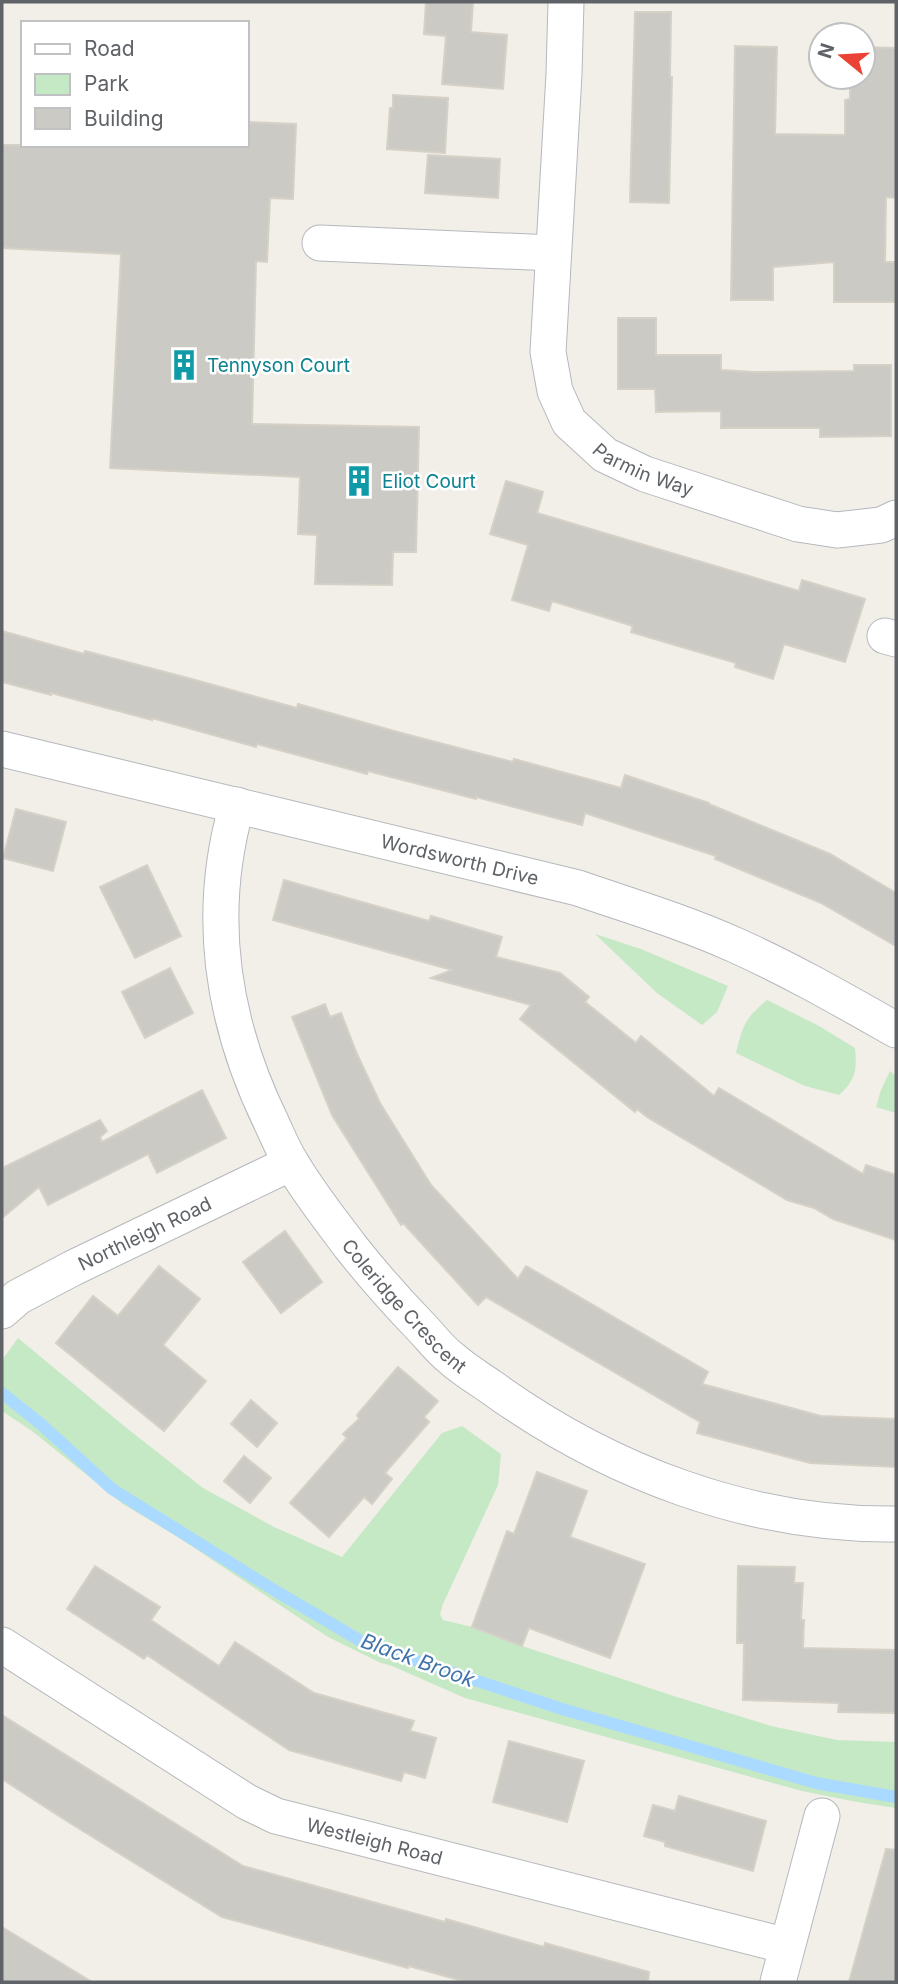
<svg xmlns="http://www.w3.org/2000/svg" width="898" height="1984" font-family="Inter,sans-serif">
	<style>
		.green { fill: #c5e8c5 }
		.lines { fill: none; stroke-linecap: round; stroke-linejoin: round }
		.stream { stroke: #aadaff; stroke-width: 12 }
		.building { fill: #cccac5; stroke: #d6d1c6; stroke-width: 2 }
		.street-casing { stroke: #b5b8bc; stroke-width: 37 }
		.street { stroke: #fff; stroke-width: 35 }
		.labels { text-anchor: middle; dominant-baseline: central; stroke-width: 5; stroke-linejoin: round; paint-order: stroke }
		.culture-label { font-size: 19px; fill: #0d838f; stroke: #fff; text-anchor: start }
		.street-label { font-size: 19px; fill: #5f6368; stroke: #fff }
		.water-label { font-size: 21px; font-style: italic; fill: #4174aa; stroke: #fff }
	</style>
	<rect width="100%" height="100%" fill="#f1efe8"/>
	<g class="green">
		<path d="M 595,934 L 641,949 L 728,986 L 717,1012 L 702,1025 L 657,993 Z"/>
		<path d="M 767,1000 L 819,1026 L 855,1048 C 857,1069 856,1080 839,1095 L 805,1086 L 736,1053 C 743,1024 745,1019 767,1000 Z"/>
		<path d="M 890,1071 L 896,1076 L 896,1113 L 876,1107 L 881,1090 Z"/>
		<path d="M 18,1338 L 124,1426 L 203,1488 L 274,1527 L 342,1557 L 442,1433 L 462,1426 L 501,1454 L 498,1485 L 443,1604 L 440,1614 L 443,1620 L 472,1627 L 522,1646 L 680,1698 L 771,1726 L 837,1740 L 896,1742 L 896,1808 L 857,1802 L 802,1791 L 465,1698 L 392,1666 L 381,1663 L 328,1637 L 181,1539 L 123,1504 L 32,1431 L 2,1411 L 2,1360 Z"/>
	</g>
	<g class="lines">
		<path class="stream" d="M 2,1393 L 42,1425 L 112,1489 L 274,1590 L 366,1644 L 562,1709 L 816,1783 L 896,1797"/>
	</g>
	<g class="building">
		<path d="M 426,2 L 473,2 L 471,32 L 507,35 L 503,89 L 442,84 L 446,36 L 424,34 Z"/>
		<path d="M 635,12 L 671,12 L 670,77 L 672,77 L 669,203 L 630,202 Z"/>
		<path d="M 735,46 L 777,47 L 775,134 L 845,135 L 845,100 L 850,99 L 850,77 L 863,77 L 863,47 L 896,48 L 896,198 L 886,197 L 885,262 L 895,262 L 895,302 L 834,302 L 834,262 L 773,267 L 773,300 L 731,300 Z"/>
		<path d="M 393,95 L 448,98 L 445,153 L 387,149 L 390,108 L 393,108 Z"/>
		<path d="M 247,122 L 296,124 L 293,199 L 270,198 L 267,262 L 256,261 L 252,424 L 419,427 L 416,552 L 393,552 L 392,585 L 315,584 L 317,535 L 298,534 L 300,477 L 110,468 L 121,254 L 2,248 L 2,145 L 247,145 Z"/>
		<path d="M 428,155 L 500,159 L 498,198 L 425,193 Z"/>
		<path d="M 618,318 L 656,318 L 656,355 L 721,355 L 721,370 L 754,372 L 854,371 L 854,365 L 891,365 L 891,436 L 820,437 L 820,428 L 721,428 L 721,411 L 656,412 L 655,389 L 618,389 Z"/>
		<path d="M 506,481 L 543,492 L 537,513 L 799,591 L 802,580 L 865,599 L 845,662 L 784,644 L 773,679 L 735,667 L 736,663 L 631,632 L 633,626 L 552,601 L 549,611 L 512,600 L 528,545 L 490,534 Z"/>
		<path d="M 2,631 L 84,654 L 85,651 L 188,678 L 297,708 L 298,704 L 405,734 L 513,762 L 514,759 L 621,788 L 625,775 L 709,803 L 709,804 L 830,854 L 896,893 L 896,946 L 821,903 L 715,859 L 716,856 L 585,813 L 582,825 L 476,797 L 476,799 L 368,771 L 367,774 L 257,744 L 256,747 L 152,718 L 152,720 L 51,693 L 51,695 L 2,682 Z"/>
		<path d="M 16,809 L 66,822 L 53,871 L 3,858 Z"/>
		<path d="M 147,865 L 181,936 L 135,958 L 100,887 Z"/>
		<path d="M 284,880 L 429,921 L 431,916 L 502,937 L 496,957 L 560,973 L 589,997 L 585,1002 L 636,1043 L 641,1036 L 714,1096 L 719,1088 L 863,1174 L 866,1165 L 896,1175 L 896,1240 L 833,1219 L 814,1208 L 787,1200 L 647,1117 L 637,1109 L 635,1112 L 520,1019 L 531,1005 L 431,978 L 452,970 L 273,920 Z"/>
		<path d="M 170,968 L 193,1013 L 145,1038 L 122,992 Z"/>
		<path d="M 325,1004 L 330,1017 L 341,1013 L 357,1054 L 380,1103 L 431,1185 L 518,1279 L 526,1266 L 708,1372 L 702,1384 L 821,1416 L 896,1419 L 896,1467 L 810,1463 L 697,1433 L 700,1422 L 571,1347 L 486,1297 L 478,1305 L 403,1223 L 401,1225 L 332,1115 L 292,1017 Z"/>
		<path d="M 202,1090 L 226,1138 L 157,1173 L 148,1154 L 48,1205 L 39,1187 L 2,1218 L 2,1168 L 100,1120 L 107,1131 L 100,1137 L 102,1142 Z"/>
		<path d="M 285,1231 L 322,1282 L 281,1313 L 243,1262 Z"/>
		<path d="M 159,1266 L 200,1299 L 163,1345 L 206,1381 L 164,1431 L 56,1343 L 93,1296 L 118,1316 Z"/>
		<path d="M 398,1367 L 438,1401 L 424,1417 L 429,1422 L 385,1473 L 392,1479 L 372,1504 L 364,1497 L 329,1537 L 290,1503 L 347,1438 L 343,1434 L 359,1419 L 357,1415 Z"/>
		<path d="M 251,1400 L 277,1423 L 257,1447 L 231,1424 Z"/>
		<path d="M 244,1456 L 271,1478 L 250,1503 L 224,1481 Z"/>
		<path d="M 537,1472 L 587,1491 L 570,1537 L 645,1564 L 610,1658 L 529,1628 L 522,1646 L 472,1627 L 507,1531 L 514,1534 Z"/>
		<path d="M 95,1566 L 160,1607 L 151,1620 L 219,1666 L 235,1642 L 314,1693 L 414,1721 L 410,1731 L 436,1738 L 425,1778 L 404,1772 L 401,1781 L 289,1750 L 147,1655 L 144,1659 L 67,1609 Z"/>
		<path d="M 738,1566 L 795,1567 L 794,1583 L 803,1583 L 801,1620 L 804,1620 L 803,1648 L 896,1650 L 896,1713 L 838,1712 L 839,1703 L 743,1700 L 744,1643 L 737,1643 Z"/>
		<path d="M 2,1715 L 243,1866 L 445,1922 L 446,1919 L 544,1947 L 545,1943 L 649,1972 L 648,1982 L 466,1982 L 409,1966 L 408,1968 L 222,1917 L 62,1818 L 2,1779 Z"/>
		<path d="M 509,1741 L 584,1761 L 567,1822 L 493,1802 Z"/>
		<path d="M 679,1796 L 766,1821 L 753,1871 L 665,1846 L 665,1842 L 644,1836 L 653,1805 L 675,1811 Z"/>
		<path d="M 886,1849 L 896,1850 L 896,1982 L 849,1982 Z"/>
		<path d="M 2,1927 L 92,1982 L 2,1982 Z"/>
	</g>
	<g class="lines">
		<defs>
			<g id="street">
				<path id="s1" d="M 566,2 L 564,74 L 548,352 L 555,391 L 569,422 L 605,455 L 645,474 L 798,524 L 837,530 L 881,525 L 896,518"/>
				<path d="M 320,243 L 553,253"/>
				<path d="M 885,636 L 896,639"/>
				<path id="s2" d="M 2,749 L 578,888 C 630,906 684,922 735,945 C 791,970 843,1000 896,1030"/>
				<path id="s3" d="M 237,805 C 205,916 222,1022 272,1124 C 278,1137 284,1152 292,1164 C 309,1193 330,1219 350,1246 C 372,1274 395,1300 420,1326 C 430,1336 439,1349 451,1358 C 463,1369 478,1378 491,1387 C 609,1472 750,1526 896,1524"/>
				<path id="s4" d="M 2,1311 L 18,1297 L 73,1268 L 291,1163"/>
				<path id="s5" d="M 2,1645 L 247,1802 L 276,1816 L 787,1946"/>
				<path d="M 778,1982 L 822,1816"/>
			</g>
		</defs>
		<use href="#street" class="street-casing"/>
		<use href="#street" class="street"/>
	</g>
	<defs>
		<symbol id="building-bare" viewBox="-9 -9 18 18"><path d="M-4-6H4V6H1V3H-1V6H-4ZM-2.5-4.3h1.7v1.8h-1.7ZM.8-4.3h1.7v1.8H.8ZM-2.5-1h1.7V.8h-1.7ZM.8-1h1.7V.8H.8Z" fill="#0f9aa8" stroke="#fff" stroke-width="2.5" paint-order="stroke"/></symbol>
	</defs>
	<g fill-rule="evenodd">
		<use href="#building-bare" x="162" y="343" width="44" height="44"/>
		<use href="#building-bare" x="337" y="459" width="44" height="44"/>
	</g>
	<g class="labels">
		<g class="culture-label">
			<text x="207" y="365">Tennyson Court</text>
			<text x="382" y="481">Eliot Court</text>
		</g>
		<g class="street-label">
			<text stroke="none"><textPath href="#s1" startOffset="514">Parmin Way</textPath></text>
			<text stroke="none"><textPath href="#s2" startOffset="471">Wordsworth Drive</textPath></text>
			<text stroke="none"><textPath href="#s4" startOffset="163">Northleigh Road</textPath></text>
			<text stroke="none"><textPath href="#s3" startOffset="555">Coleridge Crescent</textPath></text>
			<text stroke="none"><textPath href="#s5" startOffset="425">Westleigh Road</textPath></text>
		</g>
		<g class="water-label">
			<text transform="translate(418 1660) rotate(20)">Black Brook</text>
		</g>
	</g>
	<rect width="898" height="1984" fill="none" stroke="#5f6368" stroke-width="7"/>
	<rect x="21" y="21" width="228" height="126" fill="#ffffff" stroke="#bfc1c3" stroke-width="2"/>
	<rect x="35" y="44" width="35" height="10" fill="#ffffff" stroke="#bfc1c3" stroke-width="2"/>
	<text x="84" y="56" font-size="21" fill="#5f6368">Road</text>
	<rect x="35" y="74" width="35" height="21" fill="#c5e8c5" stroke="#bfc1c3" stroke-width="2"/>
	<text x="84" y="91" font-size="21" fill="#5f6368">Park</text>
	<rect x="35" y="108" width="35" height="21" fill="#cccac5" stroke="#bfc1c3" stroke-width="2"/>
	<text x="84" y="126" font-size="21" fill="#5f6368">Building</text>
	<g transform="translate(842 56) rotate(288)"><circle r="33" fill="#ffffff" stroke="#bfc1c3" stroke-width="2"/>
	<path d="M0-5L12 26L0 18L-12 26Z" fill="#ea4335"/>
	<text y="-10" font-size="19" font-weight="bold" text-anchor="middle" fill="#5f6368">N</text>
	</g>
</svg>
